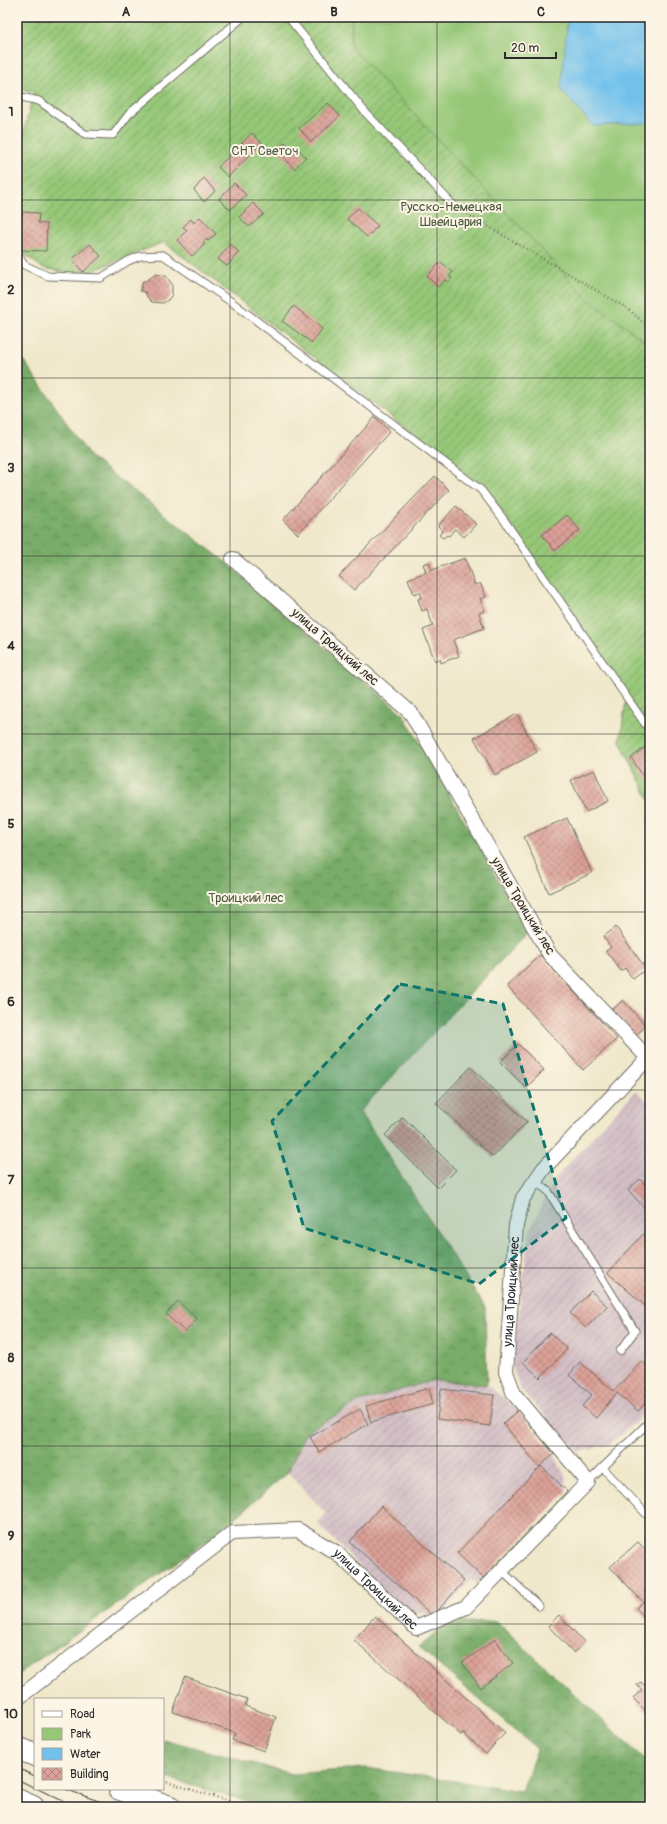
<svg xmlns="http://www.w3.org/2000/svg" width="667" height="1824" font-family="Pangolin,sans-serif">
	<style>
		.industrial { fill: url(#industrial-furrows) }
		.forest { fill: url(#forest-crowns); stroke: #526c4a }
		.park { fill: #95c777; stroke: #607951 }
		.garden { fill: url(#garden-furrows); stroke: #607951 }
		.water { fill: #71c1ec; stroke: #4e768c }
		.building { fill: url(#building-cross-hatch) }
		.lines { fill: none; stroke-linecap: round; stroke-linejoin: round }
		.service-casing { stroke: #706d63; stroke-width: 9 }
		.minor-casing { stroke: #706d63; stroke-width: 16 }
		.primary-casing { stroke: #706d63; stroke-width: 24 }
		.path { stroke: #706d63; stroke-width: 2.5; stroke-dasharray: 1 3; stroke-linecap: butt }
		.service { stroke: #fff; stroke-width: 7 }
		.minor { stroke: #fff; stroke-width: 14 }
		.primary { stroke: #fff; stroke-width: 22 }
		.tram { stroke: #2b2b2b; stroke-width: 1 }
		.marked { fill: #0f766e; fill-opacity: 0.2; stroke: #0f766e; stroke-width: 3; stroke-dasharray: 8 5; stroke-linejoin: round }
		.grid { fill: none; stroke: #2b2b2b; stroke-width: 1; stroke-opacity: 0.55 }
		.labels { text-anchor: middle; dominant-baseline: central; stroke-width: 4; stroke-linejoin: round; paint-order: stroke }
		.park-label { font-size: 13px; fill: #4b5a42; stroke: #fcf5e5 }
		.street-label { font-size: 13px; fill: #2b2b2b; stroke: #fcf5e5 }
		.neatline { fill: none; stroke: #2b2b2b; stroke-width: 1.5 }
		.grid-label { font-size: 13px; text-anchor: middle; font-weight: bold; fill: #2b2b2b }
	</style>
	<defs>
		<pattern id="industrial-furrows" width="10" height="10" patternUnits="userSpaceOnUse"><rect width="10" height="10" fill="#d2bec5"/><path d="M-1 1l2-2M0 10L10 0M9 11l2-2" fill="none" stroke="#b4a3a9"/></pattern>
		<pattern id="forest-crowns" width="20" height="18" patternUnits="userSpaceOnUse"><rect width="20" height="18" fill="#78ac68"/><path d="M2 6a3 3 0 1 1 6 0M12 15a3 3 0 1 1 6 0" fill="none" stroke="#638c56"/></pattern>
		<pattern id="garden-furrows" width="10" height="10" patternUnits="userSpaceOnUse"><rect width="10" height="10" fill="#95c777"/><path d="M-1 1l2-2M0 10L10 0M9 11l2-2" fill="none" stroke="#7aa262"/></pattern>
		<pattern id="building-cross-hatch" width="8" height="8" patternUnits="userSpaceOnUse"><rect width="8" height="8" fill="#dba198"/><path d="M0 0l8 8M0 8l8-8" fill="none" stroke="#b2837c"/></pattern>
	</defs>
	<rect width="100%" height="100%" fill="#fcf5e5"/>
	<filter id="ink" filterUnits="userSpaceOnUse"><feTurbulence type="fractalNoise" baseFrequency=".025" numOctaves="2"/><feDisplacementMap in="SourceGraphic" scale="8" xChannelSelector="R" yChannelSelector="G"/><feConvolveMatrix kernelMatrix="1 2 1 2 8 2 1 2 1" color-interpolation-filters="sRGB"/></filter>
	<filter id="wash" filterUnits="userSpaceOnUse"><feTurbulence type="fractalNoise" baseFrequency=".012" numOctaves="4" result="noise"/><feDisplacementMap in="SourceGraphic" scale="16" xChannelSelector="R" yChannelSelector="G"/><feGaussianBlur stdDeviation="0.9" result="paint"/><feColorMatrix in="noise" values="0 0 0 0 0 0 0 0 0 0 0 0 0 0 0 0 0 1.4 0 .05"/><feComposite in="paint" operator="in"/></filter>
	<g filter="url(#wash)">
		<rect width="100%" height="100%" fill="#f0e8cb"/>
		<g class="industrial">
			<path d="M 636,1090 L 650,1104 L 650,1409 L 609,1445 L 579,1452 L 521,1390 L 512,1366 L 529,1233 L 552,1182 Z"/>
			<path d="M 434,1380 L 487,1385 L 518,1410 L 554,1454 L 565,1476 L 567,1491 L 478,1583 L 470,1580 L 438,1618 L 402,1608 L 318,1524 L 326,1514 L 288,1472 L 306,1432 L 357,1403 Z"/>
		</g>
		<g class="forest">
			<path d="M 18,352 L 90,457 L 222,559 L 403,714 L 528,932 L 360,1111 L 485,1307 L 487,1385 L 434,1380 L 357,1403 L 306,1432 L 288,1472 L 219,1532 L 17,1675 Z"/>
			<path d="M 496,1621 L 645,1760 L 650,1761 L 650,1807 L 267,1807 L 163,1777 L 163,1739 L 292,1774 L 366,1768 L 522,1791 L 537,1749 L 418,1647 L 448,1623 Z"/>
		</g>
		<path class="park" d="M 17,17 L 650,17 L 650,801 L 620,741 L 627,695 L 488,491 L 164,242 L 82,275 L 43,268 L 20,251 L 17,229 L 17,158 L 34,92 L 17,88 Z"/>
		<path class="garden" d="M 17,17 L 352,17 L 351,47 L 587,298 L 650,345 L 650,801 L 620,741 L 627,695 L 488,491 L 164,242 L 82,275 L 43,268 L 20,251 L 17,229 L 17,158 L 34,92 L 17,88 Z"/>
		<path class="water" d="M 568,17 L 650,17 L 650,120 L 646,123 L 593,126 L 561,90 Z"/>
		<g id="blocks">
			<g class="building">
				<path d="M 328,103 L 340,116 L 311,142 L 299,128 Z"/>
				<path d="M 252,133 L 262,143 L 228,177 L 218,167 Z"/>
				<path d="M 285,142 L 291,149 L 295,146 L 306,157 L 294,169 L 277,149 Z"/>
				<path d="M 204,178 L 215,191 L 204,202 L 194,190 Z"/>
				<path d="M 234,183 L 246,195 L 230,210 L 219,199 Z"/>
				<path d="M 253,203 L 264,214 L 249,227 L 239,217 Z"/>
				<path d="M 358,208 L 378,226 L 367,237 L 347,219 Z"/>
				<path d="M 22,212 L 39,213 L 38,223 L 47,224 L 46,251 L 20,250 Z"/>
				<path d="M 200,217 L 216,234 L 208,241 L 207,239 L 203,242 L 205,244 L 192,256 L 177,240 L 187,230 L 183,227 L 191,219 L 194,223 Z"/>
				<path d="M 90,244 L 101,256 L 83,272 L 72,259 Z"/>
				<path d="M 230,244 L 239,252 L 227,266 L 218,259 Z"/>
				<path d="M 441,262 L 453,272 L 449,276 L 452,278 L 448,282 L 445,280 L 438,287 L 427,276 Z"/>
				<path d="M 156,274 L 166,276 L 172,284 L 172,295 L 168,300 L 163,303 L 152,302 L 148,298 L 145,292 L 140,291 L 143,281 L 146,281 Z"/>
				<path d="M 294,306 L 322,329 L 312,343 L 282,321 Z"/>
				<path d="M 375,417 L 390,431 L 298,534 L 283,520 Z"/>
				<path d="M 435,476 L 449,490 L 354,590 L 339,576 Z"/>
				<path d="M 456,506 L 476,524 L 464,537 L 455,529 L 449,536 L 447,535 L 443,538 L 439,535 L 443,531 L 438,526 Z"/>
				<path d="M 567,515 L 580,530 L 555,551 L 542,535 Z"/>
				<path d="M 465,558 L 475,585 L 480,583 L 486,597 L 480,599 L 485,611 L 479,613 L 484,628 L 453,640 L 459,656 L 441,663 L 440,659 L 435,661 L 423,630 L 433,626 L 427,609 L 422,611 L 418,599 L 422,597 L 420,592 L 414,594 L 408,579 L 426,572 L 423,564 L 429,562 L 432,570 Z"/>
				<path d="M 517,714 L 537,752 L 495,775 L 474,738 Z"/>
				<path d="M 648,745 L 650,747 L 650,777 L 646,780 L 631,758 Z"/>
				<path d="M 594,770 L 608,801 L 586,812 L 571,780 Z"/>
				<path d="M 567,818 L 592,873 L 549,893 L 524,837 Z"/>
				<path d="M 616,927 L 646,969 L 633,979 L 625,968 L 621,971 L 606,951 L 611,947 L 603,937 Z"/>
				<path d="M 540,955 L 617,1039 L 583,1070 L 507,986 Z"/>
				<path d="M 623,1000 L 646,1026 L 635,1036 L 612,1010 Z"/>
				<path d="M 518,1044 L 544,1070 L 526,1088 L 500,1062 Z"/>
				<path d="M 471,1067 L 527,1122 L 493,1157 L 436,1103 Z"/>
				<path d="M 403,1117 L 456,1170 L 438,1188 L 385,1135 Z"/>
				<path d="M 640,1179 L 650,1190 L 650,1214 L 628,1190 Z"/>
				<path d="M 643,1234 L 650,1241 L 650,1310 L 608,1273 Z"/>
				<path d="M 591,1291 L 607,1306 L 586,1328 L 570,1313 Z"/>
				<path d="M 178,1301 L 197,1319 L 185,1332 L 166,1314 Z"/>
				<path d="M 550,1333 L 567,1349 L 540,1378 L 523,1362 Z"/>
				<path d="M 641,1361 L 648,1367 L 650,1365 L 650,1398 L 638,1411 L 617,1393 L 596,1418 L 582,1406 L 592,1395 L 569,1375 L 580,1362 L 614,1391 Z"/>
				<path d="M 429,1388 L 433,1404 L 371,1422 L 366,1406 Z"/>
				<path d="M 441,1389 L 494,1395 L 490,1426 L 437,1419 Z"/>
				<path d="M 360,1409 L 368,1424 L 319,1452 L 310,1437 Z"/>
				<path d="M 518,1410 L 554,1454 L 539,1467 L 503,1423 Z"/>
				<path d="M 541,1466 L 567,1491 L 483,1578 L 457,1553 Z"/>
				<path d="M 381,1506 L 464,1581 L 433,1616 L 350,1542 Z"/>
				<path d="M 638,1542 L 649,1553 L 650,1552 L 650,1623 L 636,1608 L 643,1602 L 610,1567 Z"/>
				<path d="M 559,1615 L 585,1643 L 574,1653 L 548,1626 Z"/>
				<path d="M 375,1616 L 505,1733 L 486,1754 L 463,1733 L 461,1735 L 354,1640 Z"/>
				<path d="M 495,1639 L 513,1663 L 481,1688 L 462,1663 Z"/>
				<path d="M 185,1677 L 247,1699 L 245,1706 L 276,1717 L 264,1751 L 232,1740 L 235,1733 L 173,1712 Z"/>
				<path d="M 641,1682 L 650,1691 L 650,1715 L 633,1698 L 642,1690 L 637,1685 Z"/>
			</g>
		</g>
	</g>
	<g filter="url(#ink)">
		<use href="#blocks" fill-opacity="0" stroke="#706d63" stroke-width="1"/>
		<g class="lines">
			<defs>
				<g id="service">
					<path d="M 288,17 L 365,112 L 454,206"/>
					<path d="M 17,96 L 39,101 L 85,134 L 113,135 L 129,114 L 243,17"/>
					<path d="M 17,253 L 24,265 L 48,276 L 101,278 L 128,261 L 140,256 L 163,255 L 233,303 L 481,490 L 504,520 L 650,731"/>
					<path d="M 535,1181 L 548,1191 L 635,1331 L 620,1351"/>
					<path d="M 603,1468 L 650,1518"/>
					<path d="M 588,1482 L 650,1421"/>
					<path d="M 502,1571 L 539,1606"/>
				</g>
				<g id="minor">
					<path id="s1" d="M 17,1699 L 232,1533 L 298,1530 L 337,1553 L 416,1628 L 466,1607 L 588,1482 L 514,1394 L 506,1372 L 516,1225 L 523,1198 L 544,1168 L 648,1058 L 550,955 L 411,713 L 233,559"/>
				</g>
				<g id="primary">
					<path d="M 17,1748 L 35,1755"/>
					<path d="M 120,1789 L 170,1807"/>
					<path d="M 17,1800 L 33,1807"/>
				</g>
			</defs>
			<use href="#service" class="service-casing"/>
			<use href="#minor" class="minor-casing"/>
			<use href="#primary" class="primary-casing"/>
			<g class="path">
				<path d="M 464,212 L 628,309 L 650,328"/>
				<path d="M 163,1781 L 249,1807"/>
			</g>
			<use href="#service" class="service"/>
			<use href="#minor" class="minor"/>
			<use href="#primary" class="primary"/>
			<g class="tram">
				<path d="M 17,1768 L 35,1776"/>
				<path d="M 17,1779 L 35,1788"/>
				<path d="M 38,1789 L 75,1807"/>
				<path d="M 65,1789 L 115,1807"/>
			</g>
		</g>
	</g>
	<path class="marked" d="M 400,984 L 503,1004 L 566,1218 L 479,1284 L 304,1228 L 272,1121 Z"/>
	<path class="grid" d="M 230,17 L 230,1807M 437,17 L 437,1807M 17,200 L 650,200M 17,378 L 650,378M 17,556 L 650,556M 17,734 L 650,734M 17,912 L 650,912M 17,1090 L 650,1090M 17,1268 L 650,1268M 17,1446 L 650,1446M 17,1624 L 650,1624"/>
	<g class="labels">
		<g class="park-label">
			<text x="265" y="151">СНТ Светоч</text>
			<text x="451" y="207">Русско-Немецкая<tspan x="451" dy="15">Швейцария</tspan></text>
			<text x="246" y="898">Троицкий лес</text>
		</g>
		<g class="street-label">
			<text transform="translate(335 647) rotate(41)">улица Троицкий лес</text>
			<text transform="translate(523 906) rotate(59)">улица Троицкий лес</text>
			<text stroke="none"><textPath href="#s1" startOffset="940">улица Троицкий лес</textPath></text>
			<text stroke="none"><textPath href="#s1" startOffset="436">улица Троицкий лес</textPath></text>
		</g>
	</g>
	<rect width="667" height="1824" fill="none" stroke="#fcf5e5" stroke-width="44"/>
	<rect x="34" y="1698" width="130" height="92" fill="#fcf5e5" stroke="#a8a49b"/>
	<rect x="42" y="1711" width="20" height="6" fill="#ffffff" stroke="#a8a49b"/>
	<text x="70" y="1718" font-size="12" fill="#2b2b2b">Road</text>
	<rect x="42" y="1728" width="20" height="12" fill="#95c777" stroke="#a8a49b"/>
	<text x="70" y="1738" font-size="12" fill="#2b2b2b">Park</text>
	<rect x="42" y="1748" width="20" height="12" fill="#71c1ec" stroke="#a8a49b"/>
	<text x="70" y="1758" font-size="12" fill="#2b2b2b">Water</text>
	<rect x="42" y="1768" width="20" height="12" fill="url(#building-cross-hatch)" stroke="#a8a49b"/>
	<text x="70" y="1778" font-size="12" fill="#2b2b2b">Building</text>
	<path d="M505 52v6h51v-6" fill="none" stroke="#2b2b2b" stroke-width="2"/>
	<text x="511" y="52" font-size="12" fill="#2b2b2b" stroke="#fcf5e5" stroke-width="3" paint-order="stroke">20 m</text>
	<rect x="22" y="22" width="623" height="1780" class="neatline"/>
	<g class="grid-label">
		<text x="126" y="16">A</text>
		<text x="334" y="16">B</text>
		<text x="541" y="16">C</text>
		<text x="11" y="116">1</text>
		<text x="11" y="294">2</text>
		<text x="11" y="472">3</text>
		<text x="11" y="650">4</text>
		<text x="11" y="828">5</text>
		<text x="11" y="1006">6</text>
		<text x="11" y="1184">7</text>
		<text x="11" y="1362">8</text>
		<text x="11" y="1540">9</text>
		<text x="11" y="1718">10</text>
	</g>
</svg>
